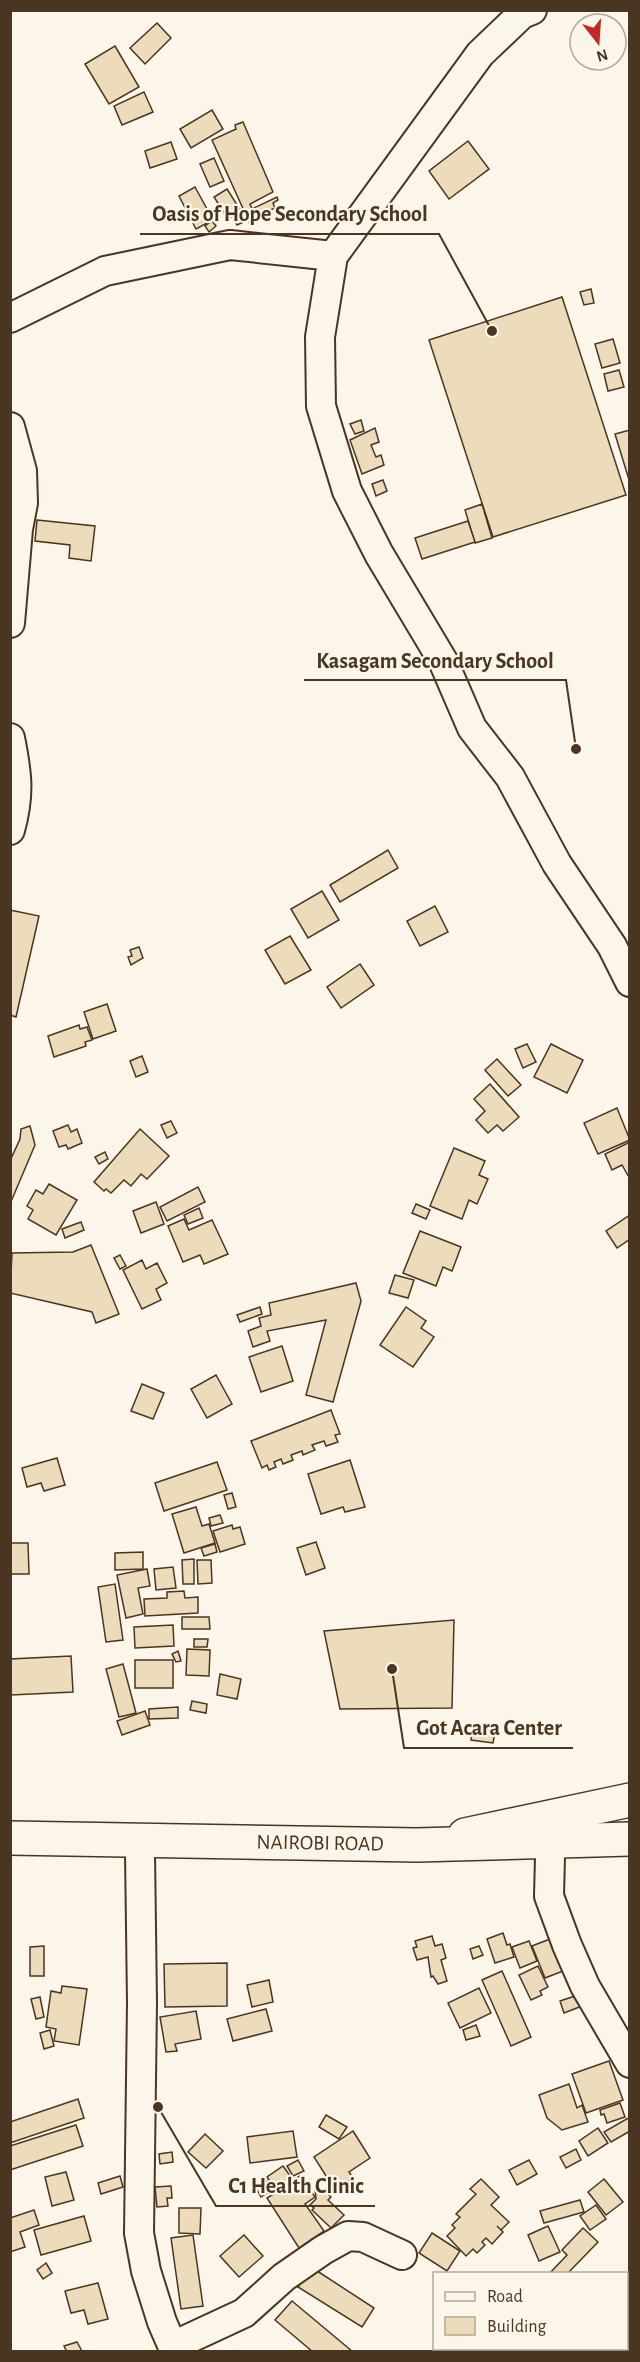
<svg xmlns="http://www.w3.org/2000/svg" width="640" height="2362" font-family="'Alegreya Sans',sans-serif">
	<style>
		.building { fill: #ecdcbc; stroke: #4a3520; stroke-width: 1.5 }
		.lines { fill: none; stroke-linecap: round; stroke-linejoin: round }
		.minor-casing { stroke: #4a3520; stroke-width: 32 }
		.major-casing { stroke: #4a3520; stroke-width: 36 }
		.highway-casing { stroke: #4a3520; stroke-width: 36 }
		.minor { stroke: #fbf6e9; stroke-width: 28 }
		.major { stroke: #fbf6e9; stroke-width: 33 }
		.highway { stroke: #fbf6e9; stroke-width: 33 }
		.labels { text-anchor: middle; dominant-baseline: central; stroke-width: 4.5; stroke-linejoin: round; paint-order: stroke }
		.street-label { font-size: 21px; fill: #4a3520; stroke: #fbf6e9 }
		.leader { fill: none; stroke: #4a3520; stroke-width: 2 }
		.callout-dot { fill: #4a3520; stroke: #fbf6e9; stroke-width: 2 }
		.callout-label { font-size: 22px; text-anchor: middle; font-weight: bold; fill: #4a3520; stroke: #fbf6e9; stroke-width: 4.5; stroke-linejoin: round; paint-order: stroke }
	</style>
	<rect width="100%" height="100%" fill="#fbf6e9"/>
	<g class="building">
		<path d="M 157,23 L 171,38 L 145,64 L 130,48 Z"/>
		<path d="M 115,46 L 139,87 L 109,104 L 85,64 Z"/>
		<path d="M 144,92 L 153,112 L 122,125 L 114,106 Z"/>
		<path d="M 212,110 L 223,129 L 191,148 L 180,129 Z"/>
		<path d="M 243,122 L 273,192 L 250,204 L 252,209 L 277,197 L 278,200 L 273,203 L 275,208 L 259,215 L 261,219 L 250,224 L 212,140 L 236,129 L 235,125 Z"/>
		<path d="M 468,141 L 489,169 L 449,199 L 429,171 Z"/>
		<path d="M 171,142 L 177,159 L 150,168 L 145,151 Z"/>
		<path d="M 214,158 L 224,181 L 210,187 L 200,164 Z"/>
		<path d="M 195,187 L 213,220 L 196,229 L 179,196 Z"/>
		<path d="M 227,189 L 241,211 L 228,219 L 214,197 Z"/>
		<path d="M 245,213 L 248,220 L 237,225 L 234,219 Z"/>
		<path d="M 212,221 L 216,226 L 209,232 L 205,226 Z"/>
		<path d="M 591,289 L 594,303 L 584,305 L 580,292 Z"/>
		<path d="M 562,297 L 626,495 L 493,537 L 429,340 Z"/>
		<path d="M 613,339 L 620,363 L 602,368 L 595,344 Z"/>
		<path d="M 619,370 L 624,387 L 608,391 L 604,374 Z"/>
		<path d="M 361,420 L 364,431 L 355,434 L 350,424 Z"/>
		<path d="M 375,428 L 379,442 L 371,445 L 376,457 L 381,455 L 384,465 L 362,474 L 350,440 Z"/>
		<path d="M 630,430 L 630,483 L 615,434 Z"/>
		<path d="M 383,480 L 387,491 L 376,496 L 372,484 Z"/>
		<path d="M 482,504 L 492,538 L 475,543 L 465,510 Z"/>
		<path d="M 37,520 L 95,526 L 91,561 L 69,558 L 70,545 L 35,541 Z"/>
		<path d="M 468,521 L 475,542 L 422,559 L 415,538 Z"/>
		<path d="M 388,850 L 398,868 L 340,902 L 330,885 Z"/>
		<path d="M 322,891 L 339,920 L 308,938 L 291,909 Z"/>
		<path d="M 435,906 L 448,932 L 420,946 L 407,921 Z"/>
		<path d="M 10,910 L 39,916 L 16,1017 L 10,1015 Z"/>
		<path d="M 290,936 L 311,970 L 285,984 L 265,950 Z"/>
		<path d="M 139,947 L 143,958 L 131,965 L 128,957 L 132,956 L 130,950 Z"/>
		<path d="M 360,964 L 374,985 L 341,1008 L 327,987 Z"/>
		<path d="M 107,1004 L 116,1031 L 93,1039 L 84,1012 Z"/>
		<path d="M 79,1025 L 80,1029 L 87,1027 L 92,1040 L 85,1042 L 86,1046 L 54,1057 L 48,1036 Z"/>
		<path d="M 527,1044 L 536,1062 L 523,1068 L 515,1049 Z"/>
		<path d="M 551,1044 L 583,1060 L 567,1093 L 534,1077 Z"/>
		<path d="M 142,1056 L 148,1072 L 136,1077 L 130,1061 Z"/>
		<path d="M 497,1059 L 521,1085 L 508,1096 L 485,1070 Z"/>
		<path d="M 490,1084 L 519,1117 L 503,1131 L 497,1125 L 488,1133 L 476,1120 L 485,1111 L 474,1099 Z"/>
		<path d="M 617,1108 L 630,1140 L 598,1154 L 584,1123 Z"/>
		<path d="M 171,1121 L 177,1133 L 167,1138 L 161,1125 Z"/>
		<path d="M 68,1125 L 71,1132 L 77,1129 L 82,1143 L 68,1149 L 66,1145 L 59,1147 L 53,1131 Z"/>
		<path d="M 30,1126 L 35,1145 L 10,1204 L 10,1161 L 20,1139 L 21,1129 Z"/>
		<path d="M 140,1129 L 169,1156 L 147,1179 L 141,1174 L 131,1186 L 124,1180 L 111,1193 L 106,1189 L 104,1191 L 94,1182 Z"/>
		<path d="M 630,1142 L 630,1179 L 622,1165 L 612,1170 L 605,1154 Z"/>
		<path d="M 454,1148 L 485,1161 L 479,1175 L 488,1179 L 477,1204 L 469,1200 L 462,1219 L 430,1206 Z"/>
		<path d="M 105,1152 L 108,1159 L 99,1164 L 95,1157 Z"/>
		<path d="M 49,1184 L 77,1200 L 56,1235 L 28,1219 L 33,1210 L 27,1206 L 36,1190 L 43,1194 Z"/>
		<path d="M 198,1187 L 205,1202 L 167,1221 L 160,1207 Z"/>
		<path d="M 156,1202 L 164,1224 L 141,1233 L 133,1211 Z"/>
		<path d="M 416,1204 L 430,1210 L 426,1219 L 412,1213 Z"/>
		<path d="M 199,1208 L 203,1218 L 188,1224 L 184,1215 Z"/>
		<path d="M 630,1215 L 630,1239 L 617,1248 L 606,1231 Z"/>
		<path d="M 184,1219 L 189,1230 L 212,1220 L 228,1254 L 204,1264 L 200,1255 L 183,1262 L 168,1226 Z"/>
		<path d="M 81,1222 L 84,1230 L 65,1238 L 62,1229 Z"/>
		<path d="M 420,1231 L 461,1247 L 452,1271 L 443,1267 L 436,1286 L 403,1273 Z"/>
		<path d="M 91,1245 L 119,1314 L 96,1323 L 92,1312 L 10,1293 L 12,1253 L 73,1252 Z"/>
		<path d="M 120,1255 L 126,1266 L 120,1269 L 114,1258 Z"/>
		<path d="M 142,1260 L 146,1269 L 157,1263 L 167,1283 L 156,1289 L 161,1300 L 142,1309 L 123,1270 Z"/>
		<path d="M 395,1275 L 414,1280 L 408,1298 L 389,1293 Z"/>
		<path d="M 356,1283 L 361,1301 L 333,1402 L 306,1395 L 326,1320 L 267,1331 L 270,1341 L 253,1347 L 248,1331 L 261,1326 L 259,1318 L 271,1315 L 269,1303 Z"/>
		<path d="M 260,1307 L 262,1314 L 240,1322 L 237,1315 Z"/>
		<path d="M 406,1307 L 426,1321 L 421,1328 L 434,1337 L 413,1367 L 380,1345 Z"/>
		<path d="M 282,1346 L 293,1381 L 261,1392 L 249,1357 Z"/>
		<path d="M 216,1375 L 232,1404 L 207,1418 L 191,1389 Z"/>
		<path d="M 142,1384 L 164,1393 L 153,1419 L 131,1411 Z"/>
		<path d="M 331,1410 L 340,1434 L 335,1435 L 338,1442 L 326,1446 L 324,1441 L 312,1445 L 315,1450 L 303,1455 L 302,1451 L 291,1455 L 293,1460 L 283,1464 L 281,1459 L 274,1462 L 276,1467 L 269,1470 L 267,1465 L 262,1468 L 251,1441 Z"/>
		<path d="M 57,1458 L 65,1485 L 44,1491 L 41,1483 L 27,1487 L 22,1468 Z"/>
		<path d="M 350,1460 L 365,1507 L 345,1512 L 343,1507 L 321,1514 L 308,1474 Z"/>
		<path d="M 217,1462 L 227,1490 L 164,1511 L 155,1483 Z"/>
		<path d="M 232,1493 L 236,1507 L 228,1509 L 224,1495 Z"/>
		<path d="M 196,1507 L 202,1526 L 209,1524 L 215,1543 L 184,1553 L 172,1514 Z"/>
		<path d="M 220,1515 L 223,1523 L 211,1526 L 209,1518 Z"/>
		<path d="M 232,1525 L 233,1529 L 240,1527 L 245,1544 L 220,1552 L 213,1531 Z"/>
		<path d="M 316,1542 L 325,1568 L 306,1575 L 297,1548 Z"/>
		<path d="M 11,1543 L 28,1543 L 29,1574 L 10,1574 Z"/>
		<path d="M 215,1544 L 217,1552 L 204,1556 L 201,1548 Z"/>
		<path d="M 143,1552 L 143,1569 L 115,1570 L 115,1553 Z"/>
		<path d="M 194,1559 L 194,1584 L 183,1584 L 182,1560 Z"/>
		<path d="M 197,1560 L 211,1560 L 212,1583 L 198,1584 Z"/>
		<path d="M 173,1567 L 176,1588 L 156,1590 L 154,1569 Z"/>
		<path d="M 147,1569 L 150,1586 L 138,1588 L 143,1614 L 126,1618 L 117,1575 Z"/>
		<path d="M 115,1584 L 123,1640 L 106,1642 L 98,1587 Z"/>
		<path d="M 184,1591 L 185,1598 L 198,1597 L 198,1613 L 145,1616 L 144,1599 L 167,1598 L 167,1592 Z"/>
		<path d="M 182,1617 L 209,1617 L 210,1629 L 182,1629 Z"/>
		<path d="M 454,1620 L 452,1708 L 340,1709 L 324,1631 Z"/>
		<path d="M 173,1625 L 174,1646 L 135,1648 L 134,1627 Z"/>
		<path d="M 194,1639 L 208,1639 L 207,1647 L 194,1647 Z"/>
		<path d="M 187,1649 L 210,1650 L 209,1676 L 186,1675 Z"/>
		<path d="M 178,1651 L 181,1661 L 176,1662 L 172,1654 Z"/>
		<path d="M 71,1656 L 73,1692 L 11,1695 L 10,1659 Z"/>
		<rect x="135" y="1660" width="38" height="28"/>
		<path d="M 123,1664 L 136,1713 L 119,1717 L 106,1669 Z"/>
		<path d="M 220,1674 L 241,1679 L 237,1699 L 217,1695 Z"/>
		<path d="M 192,1701 L 207,1704 L 206,1713 L 190,1710 Z"/>
		<path d="M 178,1707 L 178,1718 L 149,1719 L 149,1709 Z"/>
		<path d="M 145,1711 L 150,1725 L 122,1735 L 117,1721 Z"/>
		<path d="M 472,1729 L 495,1732 L 493,1743 L 471,1740 Z"/>
		<path d="M 503,1933 L 507,1945 L 510,1944 L 514,1957 L 495,1963 L 487,1939 Z"/>
		<path d="M 432,1936 L 435,1946 L 442,1944 L 446,1958 L 441,1960 L 447,1981 L 438,1984 L 433,1976 L 431,1977 L 428,1957 L 417,1960 L 413,1948 L 417,1947 L 415,1941 Z"/>
		<path d="M 550,1939 L 563,1971 L 545,1978 L 532,1946 Z"/>
		<path d="M 529,1941 L 537,1961 L 520,1968 L 512,1947 Z"/>
		<path d="M 44,1946 L 44,1976 L 30,1976 L 30,1947 Z"/>
		<path d="M 479,1946 L 483,1955 L 473,1959 L 470,1949 Z"/>
		<path d="M 227,1963 L 227,2006 L 165,2007 L 164,1964 Z"/>
		<path d="M 538,1966 L 548,1987 L 540,1991 L 542,1995 L 531,2000 L 519,1975 Z"/>
		<path d="M 502,1971 L 531,2037 L 511,2046 L 482,1980 Z"/>
		<path d="M 269,1980 L 273,2002 L 252,2007 L 247,1985 Z"/>
		<path d="M 62,1986 L 87,1989 L 79,2045 L 54,2041 L 56,2029 L 46,2027 L 51,1991 L 61,1993 Z"/>
		<path d="M 479,1988 L 491,2013 L 460,2028 L 448,2003 Z"/>
		<path d="M 578,1995 L 582,2006 L 564,2013 L 560,2001 Z"/>
		<path d="M 40,1997 L 44,2017 L 36,2019 L 31,1999 Z"/>
		<path d="M 266,2009 L 272,2031 L 233,2041 L 227,2019 Z"/>
		<path d="M 196,2011 L 201,2039 L 175,2044 L 177,2051 L 166,2052 L 160,2017 Z"/>
		<path d="M 476,2025 L 480,2036 L 466,2040 L 463,2030 Z"/>
		<path d="M 50,2030 L 54,2046 L 44,2049 L 40,2033 Z"/>
		<path d="M 609,2061 L 623,2100 L 586,2113 L 572,2074 Z"/>
		<path d="M 569,2084 L 577,2108 L 582,2105 L 588,2122 L 562,2130 L 547,2118 L 539,2095 Z"/>
		<path d="M 78,2099 L 84,2118 L 10,2143 L 10,2122 Z"/>
		<path d="M 620,2103 L 625,2117 L 607,2123 L 604,2114 L 601,2115 L 600,2110 Z"/>
		<path d="M 326,2115 L 347,2127 L 339,2139 L 319,2127 Z"/>
		<path d="M 630,2117 L 630,2131 L 611,2142 L 604,2132 Z"/>
		<path d="M 76,2125 L 83,2146 L 10,2170 L 10,2146 Z"/>
		<path d="M 598,2128 L 608,2143 L 588,2156 L 579,2141 Z"/>
		<path d="M 293,2131 L 297,2157 L 250,2163 L 247,2137 Z"/>
		<path d="M 353,2131 L 370,2158 L 349,2172 L 353,2178 L 335,2190 L 314,2157 Z"/>
		<path d="M 205,2134 L 223,2151 L 206,2168 L 188,2152 Z"/>
		<path d="M 576,2149 L 581,2160 L 566,2168 L 560,2157 Z"/>
		<path d="M 172,2152 L 173,2162 L 160,2164 L 159,2154 Z"/>
		<path d="M 298,2160 L 304,2171 L 293,2176 L 287,2166 Z"/>
		<path d="M 529,2160 L 537,2174 L 517,2185 L 509,2170 Z"/>
		<path d="M 283,2166 L 293,2180 L 300,2176 L 315,2197 L 305,2204 L 324,2231 L 299,2248 L 267,2198 L 277,2192 L 267,2177 Z"/>
		<path d="M 66,2172 L 74,2200 L 52,2206 L 45,2177 Z"/>
		<path d="M 120,2176 L 123,2187 L 101,2194 L 98,2183 Z"/>
		<path d="M 481,2179 L 499,2197 L 491,2205 L 509,2222 L 501,2230 L 497,2226 L 503,2232 L 492,2244 L 486,2238 L 482,2242 L 485,2245 L 477,2253 L 473,2249 L 466,2256 L 447,2236 L 455,2228 L 452,2225 L 460,2217 L 456,2214 L 476,2194 L 470,2189 Z"/>
		<path d="M 604,2179 L 623,2202 L 606,2215 L 588,2192 Z"/>
		<path d="M 266,2180 L 272,2190 L 261,2197 L 255,2186 Z"/>
		<path d="M 171,2186 L 172,2198 L 167,2198 L 168,2206 L 157,2207 L 155,2187 Z"/>
		<path d="M 315,2189 L 324,2190 L 331,2197 L 328,2200 L 344,2215 L 331,2228 L 312,2210 L 314,2208 L 310,2205 L 316,2199 Z"/>
		<path d="M 580,2200 L 584,2212 L 544,2223 L 540,2211 Z"/>
		<path d="M 596,2205 L 606,2219 L 590,2230 L 580,2216 Z"/>
		<path d="M 179,2208 L 201,2208 L 200,2234 L 179,2233 Z"/>
		<path d="M 34,2210 L 39,2225 L 20,2232 L 25,2247 L 10,2252 L 10,2218 Z"/>
		<path d="M 84,2216 L 91,2241 L 41,2255 L 34,2230 Z"/>
		<path d="M 548,2226 L 560,2252 L 539,2261 L 528,2235 Z"/>
		<path d="M 583,2228 L 598,2242 L 567,2274 L 549,2274 L 567,2255 L 562,2250 Z"/>
		<path d="M 432,2233 L 460,2251 L 447,2271 L 419,2253 Z"/>
		<path d="M 193,2235 L 203,2306 L 181,2309 L 171,2238 Z"/>
		<path d="M 244,2235 L 263,2256 L 239,2277 L 220,2256 Z"/>
		<path d="M 46,2263 L 52,2273 L 43,2279 L 37,2270 Z"/>
		<path d="M 311,2267 L 374,2308 L 362,2327 L 298,2287 Z"/>
		<path d="M 628,2281 L 630,2352 L 613,2352 L 610,2348 L 626,2348 Z"/>
		<path d="M 98,2283 L 108,2319 L 88,2324 L 84,2310 L 71,2313 L 65,2291 Z"/>
		<path d="M 292,2301 L 353,2352 L 313,2352 L 275,2320 Z"/>
		<path d="M 77,2342 L 82,2351 L 67,2352 L 64,2346 Z"/>
		<path d="M 551,2348 L 584,2348 L 579,2352 L 553,2352 Z"/>
	</g>
	<g class="lines">
		<defs>
			<g id="minor">
				<path d="M 532,10 L 522,14 L 480,54 L 333,256 L 320,337 L 321,406 L 347,491 L 379,554 L 443,661 L 472,728 L 510,777 L 557,864 L 612,946 L 630,982"/>
				<path d="M 10,318 L 105,271 L 230,245 L 333,256"/>
				<path d="M 10,427 L 22,471 L 23,503 L 18,529 L 10,623"/>
				<path d="M 10,738 C 17,773 20,794 10,830"/>
				<path d="M 140,1852 L 142,2003 L 139,2233 L 146,2271 L 162,2322 L 175,2352"/>
				<path d="M 550,1857 L 549,1896 L 567,1945 L 585,1986 L 630,2063"/>
				<path d="M 173,2346 L 244,2313 L 284,2277 L 323,2250 L 348,2236 L 363,2237 L 402,2255"/>
			</g>
			<path id="major" d="M 465,1835 L 630,1800"/>
			<path id="highway" d="M 10,1838 L 417,1845 L 630,1839"/>
		</defs>
		<use href="#minor" class="minor-casing"/>
		<use href="#major" class="major-casing"/>
		<use href="#highway" class="highway-casing"/>
		<use href="#minor" class="minor"/>
		<use href="#major" class="major"/>
		<use href="#highway" class="highway"/>
	</g>
	<g class="labels">
		<g class="street-label">
			<text transform="translate(320 1843) rotate(1)">NAIROBI ROAD</text>
		</g>
	</g>
	<path class="leader" d="M492 331L439 234H140M576 749L566 680H304M392 1669L404 1748H573M158 2107L216 2206H375"/>
	<g class="callout-dot">
		<circle cx="492" cy="331" r="6"/>
		<circle cx="576" cy="749" r="6"/>
		<circle cx="392" cy="1669" r="6"/>
		<circle cx="158" cy="2107" r="6"/>
	</g>
	<g class="callout-label">
		<text x="290" y="221">Oasis of Hope Secondary School</text>
		<text x="435" y="668">Kasagam Secondary School</text>
		<text x="489" y="1735">Got Acara Center</text>
		<text x="296" y="2193">C1 Health Clinic</text>
	</g>
	<rect width="640" height="2362" fill="none" stroke="#4a3520" stroke-width="24"/>
	<rect x="433" y="2272" width="195" height="78" fill="#fbf6e9" stroke="#b4a999" stroke-width="1.5"/>
	<rect x="445" y="2292" width="30" height="9" fill="#fbf6e9" stroke="#b4a999" stroke-width="1.5"/>
	<text x="487" y="2302" font-size="18" fill="#4a3520">Road</text>
	<rect x="445" y="2317" width="30" height="18" fill="#ecdcbc" stroke="#b4a999" stroke-width="1.5"/>
	<text x="487" y="2332" font-size="18" fill="#4a3520">Building</text>
	<g transform="translate(598 42) rotate(163)"><circle r="28" fill="#fbf6e9" stroke="#b4a999" stroke-width="1.5"/>
	<path d="M0-4.5L10 22L0 15L-10 22Z" fill="#c62828"/>
	<text y="-9" font-size="16" font-weight="bold" text-anchor="middle" fill="#4a3520">N</text>
	</g>
</svg>
